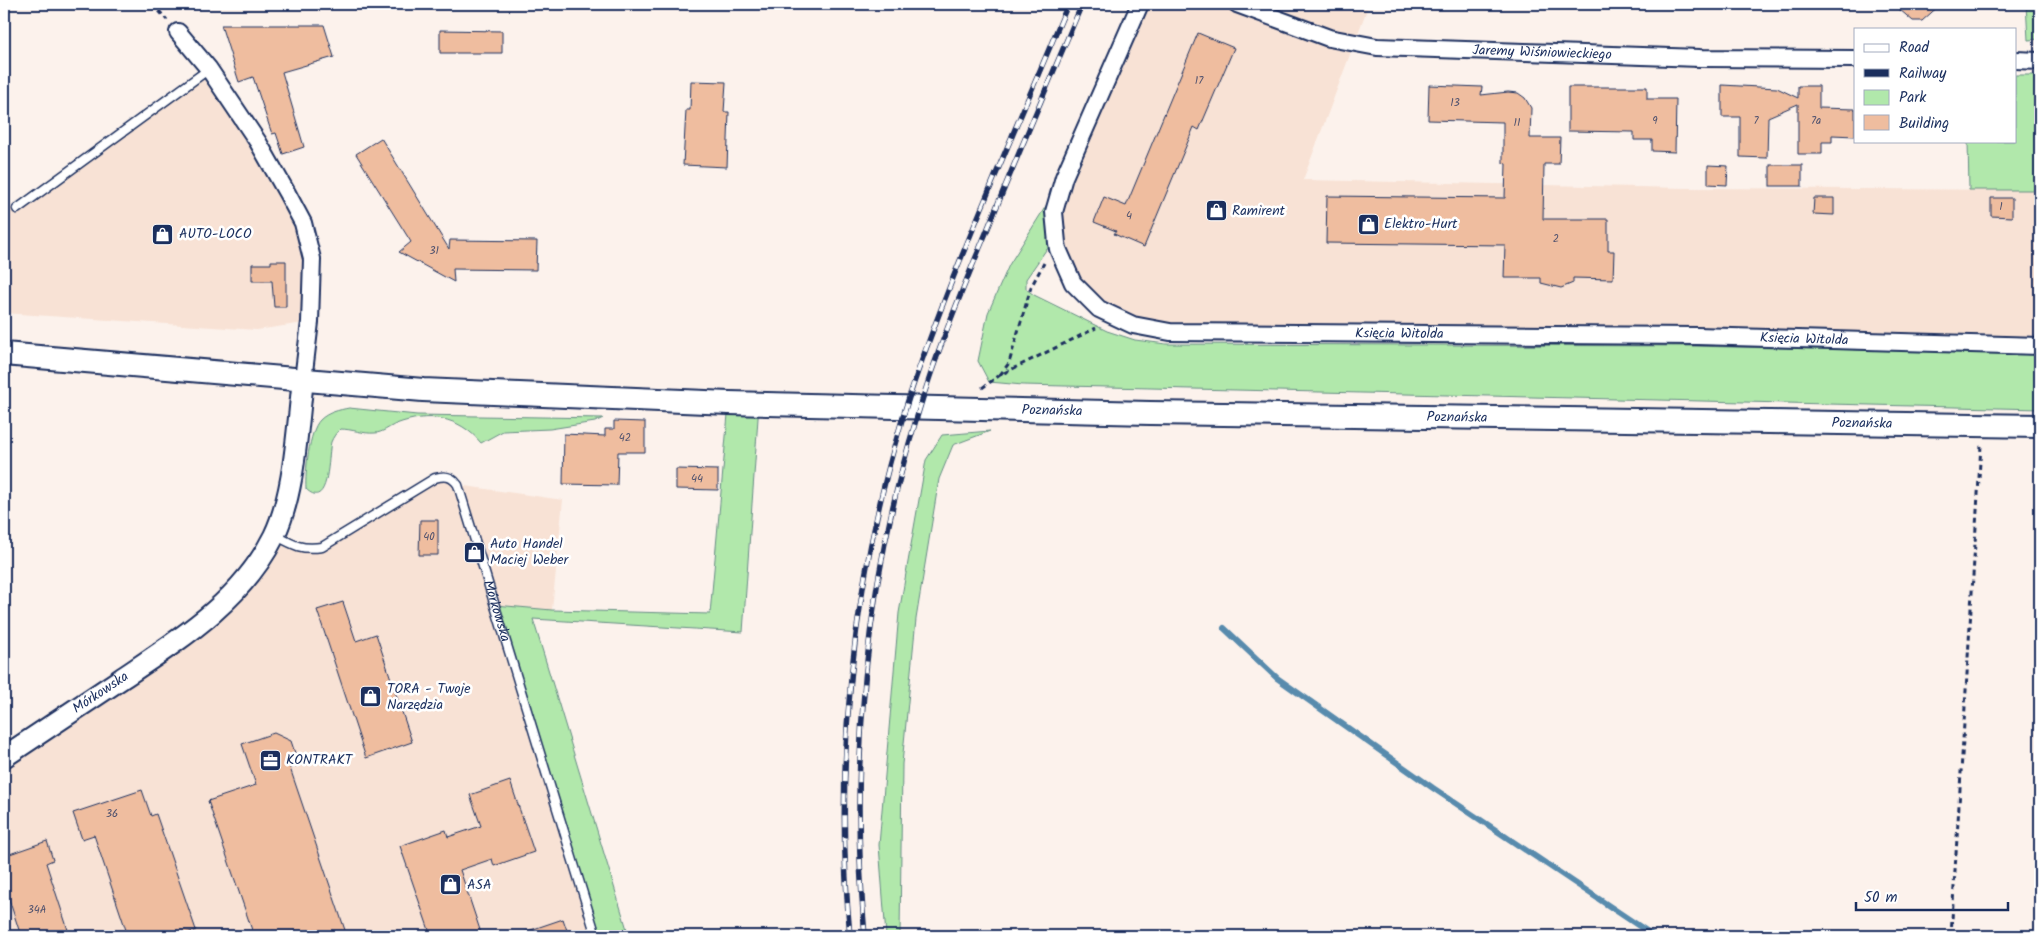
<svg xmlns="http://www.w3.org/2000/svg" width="2044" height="940" font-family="Kalam,sans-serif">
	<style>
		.built { fill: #f8e2d5 }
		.green { fill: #b1e8ab; stroke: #668c84 }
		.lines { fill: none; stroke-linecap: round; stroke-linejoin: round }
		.stream { stroke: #588bad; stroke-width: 6 }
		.building { fill: #efbd9f; stroke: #1b2f5e }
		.service-casing { stroke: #1b2f5e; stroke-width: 11 }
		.minor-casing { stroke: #1b2f5e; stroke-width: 20 }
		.tertiary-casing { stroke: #1b2f5e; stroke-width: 24 }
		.secondary-casing { stroke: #1b2f5e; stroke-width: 26 }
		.path { stroke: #1b2f5e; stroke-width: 3; stroke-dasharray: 5 4; stroke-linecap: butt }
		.service { stroke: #fff; stroke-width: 8 }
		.minor { stroke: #fff; stroke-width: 16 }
		.tertiary { stroke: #fff; stroke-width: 20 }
		.secondary { stroke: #fff; stroke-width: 22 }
		.rail-casing { stroke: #1b2f5e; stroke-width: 5.5 }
		.rail { stroke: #fff; stroke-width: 4; stroke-dasharray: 11; stroke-linecap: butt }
		.labels { text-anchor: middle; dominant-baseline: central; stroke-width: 5; stroke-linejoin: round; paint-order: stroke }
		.number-label { font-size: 11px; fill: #50526e }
		.street-label { font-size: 14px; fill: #1b2f5e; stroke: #fff }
		.poi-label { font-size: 14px; fill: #1b2f5e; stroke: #fff; text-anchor: start }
	</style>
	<rect width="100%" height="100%" fill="#fcf2ec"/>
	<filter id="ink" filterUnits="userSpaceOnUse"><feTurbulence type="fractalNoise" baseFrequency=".02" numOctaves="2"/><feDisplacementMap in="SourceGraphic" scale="10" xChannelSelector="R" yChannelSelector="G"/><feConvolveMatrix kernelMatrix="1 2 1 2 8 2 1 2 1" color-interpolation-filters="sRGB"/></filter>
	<g filter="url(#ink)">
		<g class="built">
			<path d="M 1140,4 L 1369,4 L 1303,180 L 1685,188 L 2040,190 L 2040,346 L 1170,332 L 1099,309 L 1058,249 L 1064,177 Z"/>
			<path d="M 209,69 L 303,223 L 310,322 L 257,330 L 4,313 L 4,207 L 17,209 Z"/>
			<path d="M 442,475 L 458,485 L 563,500 L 552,610 L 496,605 L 596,936 L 4,936 L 4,757 L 171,646 L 275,535 L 294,546 L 322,547 Z"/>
		</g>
		<g class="green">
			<path d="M 2026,4 L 2040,4 L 2040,39 L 2028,40 Z"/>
			<path d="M 2015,75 L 2040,75 L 2040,190 L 1969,190 L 1968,141 L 2015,141 Z"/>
			<path d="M 1064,177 L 1057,243 L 1046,250 L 1026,279 L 1026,289 L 1034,295 L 1107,331 L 1135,340 L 1166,344 L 1689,346 L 2040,354 L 2040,409 L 1023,385 L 989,382 L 978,361 L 988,313 L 1009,265 Z"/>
			<path d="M 729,403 L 759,404 L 743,632 L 533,619 L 629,936 L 594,936 L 495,605 L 552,610 L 710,614 Z"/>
			<path d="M 349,408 L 417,415 L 603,418 L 595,422 L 550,429 L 503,431 L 481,443 C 459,416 428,412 396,424 C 389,427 382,433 375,433 C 363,434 352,429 340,429 C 336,433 333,437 331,442 C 328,453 330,512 306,489 C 305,473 309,431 320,420 C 328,412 339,410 349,408 Z"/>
			<path d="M 990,431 L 953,445 L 939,479 L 916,619 L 902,764 L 900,936 L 886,936 L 879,845 L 899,613 L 926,460 L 942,435 Z"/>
		</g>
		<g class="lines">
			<path class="stream" d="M 1224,628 L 1277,678 L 1433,788 L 1654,936"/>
		</g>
		<g class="building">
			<path d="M 1893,4 L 1941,4 L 1922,21 L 1913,21 Z"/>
			<path d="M 221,25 L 324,25 L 334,57 L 282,72 L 304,147 L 283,154 L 276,133 L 272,134 L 253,77 L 239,82 Z"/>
			<path d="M 440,30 L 502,31 L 502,53 L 440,53 Z"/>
			<path d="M 1198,33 L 1234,48 L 1199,130 L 1194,127 L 1144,247 L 1114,234 L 1116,231 L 1094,222 L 1104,197 L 1126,206 Z"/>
			<path d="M 691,81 L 726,82 L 724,112 L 729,112 L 727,167 L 683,165 L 686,110 L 690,110 Z"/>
			<path d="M 1429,85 L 1482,87 L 1481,95 L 1508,92 L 1518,93 L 1525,98 L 1531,108 L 1530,138 L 1560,138 L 1559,164 L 1544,164 L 1543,219 L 1608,219 L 1608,251 L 1614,251 L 1613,279 L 1573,278 L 1573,283 L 1561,288 L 1541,283 L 1541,278 L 1504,278 L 1505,245 L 1326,243 L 1327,196 L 1505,198 L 1506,164 L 1503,163 L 1503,122 L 1428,120 Z"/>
			<path d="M 1722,85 L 1777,88 L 1798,98 L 1798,86 L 1819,86 L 1819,108 L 1855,109 L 1855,136 L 1832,135 L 1832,142 L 1822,142 L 1822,154 L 1798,154 L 1798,104 L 1768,117 L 1767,158 L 1740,157 L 1740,117 L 1722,117 Z"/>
			<path d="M 1568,87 L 1647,87 L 1647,99 L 1676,99 L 1675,152 L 1652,151 L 1652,140 L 1634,140 L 1634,132 L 1568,131 Z"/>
			<path d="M 381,138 L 449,249 L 450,240 L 537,241 L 536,270 L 453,269 L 454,282 L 399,252 L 411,242 L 356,154 Z"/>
			<path d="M 1708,165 L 1728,166 L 1727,185 L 1708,184 Z"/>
			<rect x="1770" y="165" width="32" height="21"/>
			<path d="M 1814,198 L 1834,198 L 1834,215 L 1813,214 Z"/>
			<path d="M 1991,198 L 2012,198 L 2012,217 L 1991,216 Z"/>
			<path d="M 271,261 L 286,261 L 286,307 L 274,307 L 272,281 L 252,281 L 252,264 L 271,264 Z"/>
			<path d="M 614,421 L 645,422 L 645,452 L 618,452 L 617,485 L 563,484 L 564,434 L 605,436 L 605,429 L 614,429 Z"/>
			<path d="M 676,469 L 718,470 L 718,490 L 676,489 Z"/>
			<path d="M 420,520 L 438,520 L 438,555 L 419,555 Z"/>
			<path d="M 343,602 L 356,641 L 376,634 L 412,742 L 366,758 L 317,610 Z"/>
			<path d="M 274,733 L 291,741 L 299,765 L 290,768 L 347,936 L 254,936 L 208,801 L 256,785 L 242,744 Z"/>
			<path d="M 510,781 L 534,852 L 494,866 L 492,859 L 460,870 L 482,936 L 431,936 L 400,846 L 446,830 L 448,837 L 481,826 L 470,795 Z"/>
			<path d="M 142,790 L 151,816 L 156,814 L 196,930 L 178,936 L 128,936 L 94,835 L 82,839 L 73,813 Z"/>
			<path d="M 47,841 L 53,860 L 46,863 L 70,936 L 21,936 L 4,884 L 4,856 Z"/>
			<path d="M 563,919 L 569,936 L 520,936 L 519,934 Z"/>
		</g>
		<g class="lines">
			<defs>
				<g id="service">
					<path d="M 17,209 L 209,69"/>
					<path id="s1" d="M 275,535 C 293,545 301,550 322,547 L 435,478 C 445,475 452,476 458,485 L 596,936"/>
				</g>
				<g id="minor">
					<path id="s2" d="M 1140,4 L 1064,177 L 1054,212 L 1057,243 L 1058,249 L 1073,283 L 1099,309 L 1133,325 L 1170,332 L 1697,336 L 2040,346"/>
					<path id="s3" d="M 1237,4 L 1329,38 L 1377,47 L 1700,58 L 1855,59"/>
					<path d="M 178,32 L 209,69 L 258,142 L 287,193 L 303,223 L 312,259 L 310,322 L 303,380"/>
					<path d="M 2015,60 L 2040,61"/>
				</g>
				<g id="tertiary">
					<path id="s4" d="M 4,757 C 43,731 82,705 121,679 C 179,640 242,601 274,536 C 295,493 297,428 303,380"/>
				</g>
				<g id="secondary">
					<path id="s5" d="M 4,354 L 423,390 L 729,403 L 1150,413 L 2040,426"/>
				</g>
			</defs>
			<use href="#service" class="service-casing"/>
			<use href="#minor" class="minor-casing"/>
			<use href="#tertiary" class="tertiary-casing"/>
			<use href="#secondary" class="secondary-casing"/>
			<g class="path">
				<path d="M 153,4 L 167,20"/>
				<path d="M 1000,375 L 1009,363 L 1031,287 L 1044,263"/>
				<path d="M 982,388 L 1000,375 L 1096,328"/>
				<path d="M 1951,936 L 1981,445"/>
			</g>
			<use href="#service" class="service"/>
			<use href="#minor" class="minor"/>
			<use href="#tertiary" class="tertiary"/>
			<use href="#secondary" class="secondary"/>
			<defs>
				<g id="rail">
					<path d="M 850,936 C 834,764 852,586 902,420 C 916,372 935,325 953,278 C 990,186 1030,95 1068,4"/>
					<path d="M 865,936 C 849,763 865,587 916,420 C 935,356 960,295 986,233 C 1017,156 1050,80 1082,4"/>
				</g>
			</defs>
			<use href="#rail" class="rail-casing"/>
			<use href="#rail" class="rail"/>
		</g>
	</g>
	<defs>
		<symbol id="shop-square" viewBox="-11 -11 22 22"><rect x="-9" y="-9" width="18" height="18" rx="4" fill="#1b2f5e" stroke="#fff"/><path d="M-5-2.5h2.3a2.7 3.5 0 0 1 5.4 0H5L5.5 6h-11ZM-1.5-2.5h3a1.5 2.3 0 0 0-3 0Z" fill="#fff"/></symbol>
		<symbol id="office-square" viewBox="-11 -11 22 22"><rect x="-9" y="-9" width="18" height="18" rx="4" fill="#1b2f5e" stroke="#fff"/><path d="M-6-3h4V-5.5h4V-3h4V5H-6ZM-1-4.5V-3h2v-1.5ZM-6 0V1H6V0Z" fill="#fff"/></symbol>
	</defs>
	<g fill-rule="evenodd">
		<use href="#shop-square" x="1204" y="198" width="25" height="25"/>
		<use href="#shop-square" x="1356" y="212" width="25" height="25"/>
		<use href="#shop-square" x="150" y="222" width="25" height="25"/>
		<use href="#shop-square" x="462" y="540" width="25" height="25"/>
		<use href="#shop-square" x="358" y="684" width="25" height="25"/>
		<use href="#office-square" x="258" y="748" width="25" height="25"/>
		<use href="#shop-square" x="438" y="872" width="25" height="25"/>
	</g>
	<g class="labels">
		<g class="number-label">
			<text x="1199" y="81">17</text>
			<text x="1455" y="103">13</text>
			<text x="1655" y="121">9</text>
			<text x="1756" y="121">7</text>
			<text x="1816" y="121">7a</text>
			<text x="1517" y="123">11</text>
			<text x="2001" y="207">1</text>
			<text x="1129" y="216">4</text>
			<text x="1556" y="239">2</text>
			<text x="434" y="251">31</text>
			<text x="625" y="438">42</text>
			<text x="697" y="479">44</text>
			<text x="429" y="537">40</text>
			<text x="112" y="814">36</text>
			<text x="37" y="910">34A</text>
		</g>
		<g class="street-label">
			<text stroke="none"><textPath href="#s3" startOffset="312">Jaremy Wiśniowieckiego</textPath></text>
			<text stroke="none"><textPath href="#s2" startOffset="641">Księcia Witolda</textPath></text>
			<text stroke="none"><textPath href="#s2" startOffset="1046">Księcia Witolda</textPath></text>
			<text stroke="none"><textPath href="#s5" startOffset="1050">Poznańska</textPath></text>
			<text stroke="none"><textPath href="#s5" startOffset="1455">Poznańska</textPath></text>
			<text stroke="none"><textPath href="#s5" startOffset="1860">Poznańska</textPath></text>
			<text stroke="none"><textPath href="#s1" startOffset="340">Mórkowska</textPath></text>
			<text stroke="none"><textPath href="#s4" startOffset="116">Mórkowska</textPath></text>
		</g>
		<g class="poi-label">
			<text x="1232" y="211">Ramirent</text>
			<text x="1384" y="224">Elektro-Hurt</text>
			<text x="179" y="234">AUTO-LOCO</text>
			<text x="490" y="544">Auto Handel<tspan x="490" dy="16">Maciej Weber</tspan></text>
			<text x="387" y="689">TORA - Twoje<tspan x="387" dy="16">Narzędzia</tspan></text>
			<text x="286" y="760">KONTRAKT</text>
			<text x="467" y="885">ASA</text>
		</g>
	</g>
	<rect width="2044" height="940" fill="none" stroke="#fff" stroke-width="20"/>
	<rect x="10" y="10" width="2024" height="920" fill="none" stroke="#1b2f5e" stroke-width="2" filter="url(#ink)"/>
	<rect x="1854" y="28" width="162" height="115" fill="#ffffff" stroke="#a4acbf"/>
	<rect x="1864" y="44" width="25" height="8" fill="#ffffff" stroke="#a4acbf"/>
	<text x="1899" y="52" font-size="15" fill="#1b2f5e">Road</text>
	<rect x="1864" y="69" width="25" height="8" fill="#1b2f5e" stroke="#a4acbf"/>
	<text x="1899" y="78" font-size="15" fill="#1b2f5e">Railway</text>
	<rect x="1864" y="90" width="25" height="15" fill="#b1e8ab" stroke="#a4acbf"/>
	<text x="1899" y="102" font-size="15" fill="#1b2f5e">Park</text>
	<rect x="1864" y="115" width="25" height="15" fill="#efbd9f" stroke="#a4acbf"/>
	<text x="1899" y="128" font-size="15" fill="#1b2f5e">Building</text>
	<path d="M1856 902v8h152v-8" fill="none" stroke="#1b2f5e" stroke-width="2.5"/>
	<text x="1864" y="902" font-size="15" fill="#1b2f5e" stroke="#ffffff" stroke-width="4" paint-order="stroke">50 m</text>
</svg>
